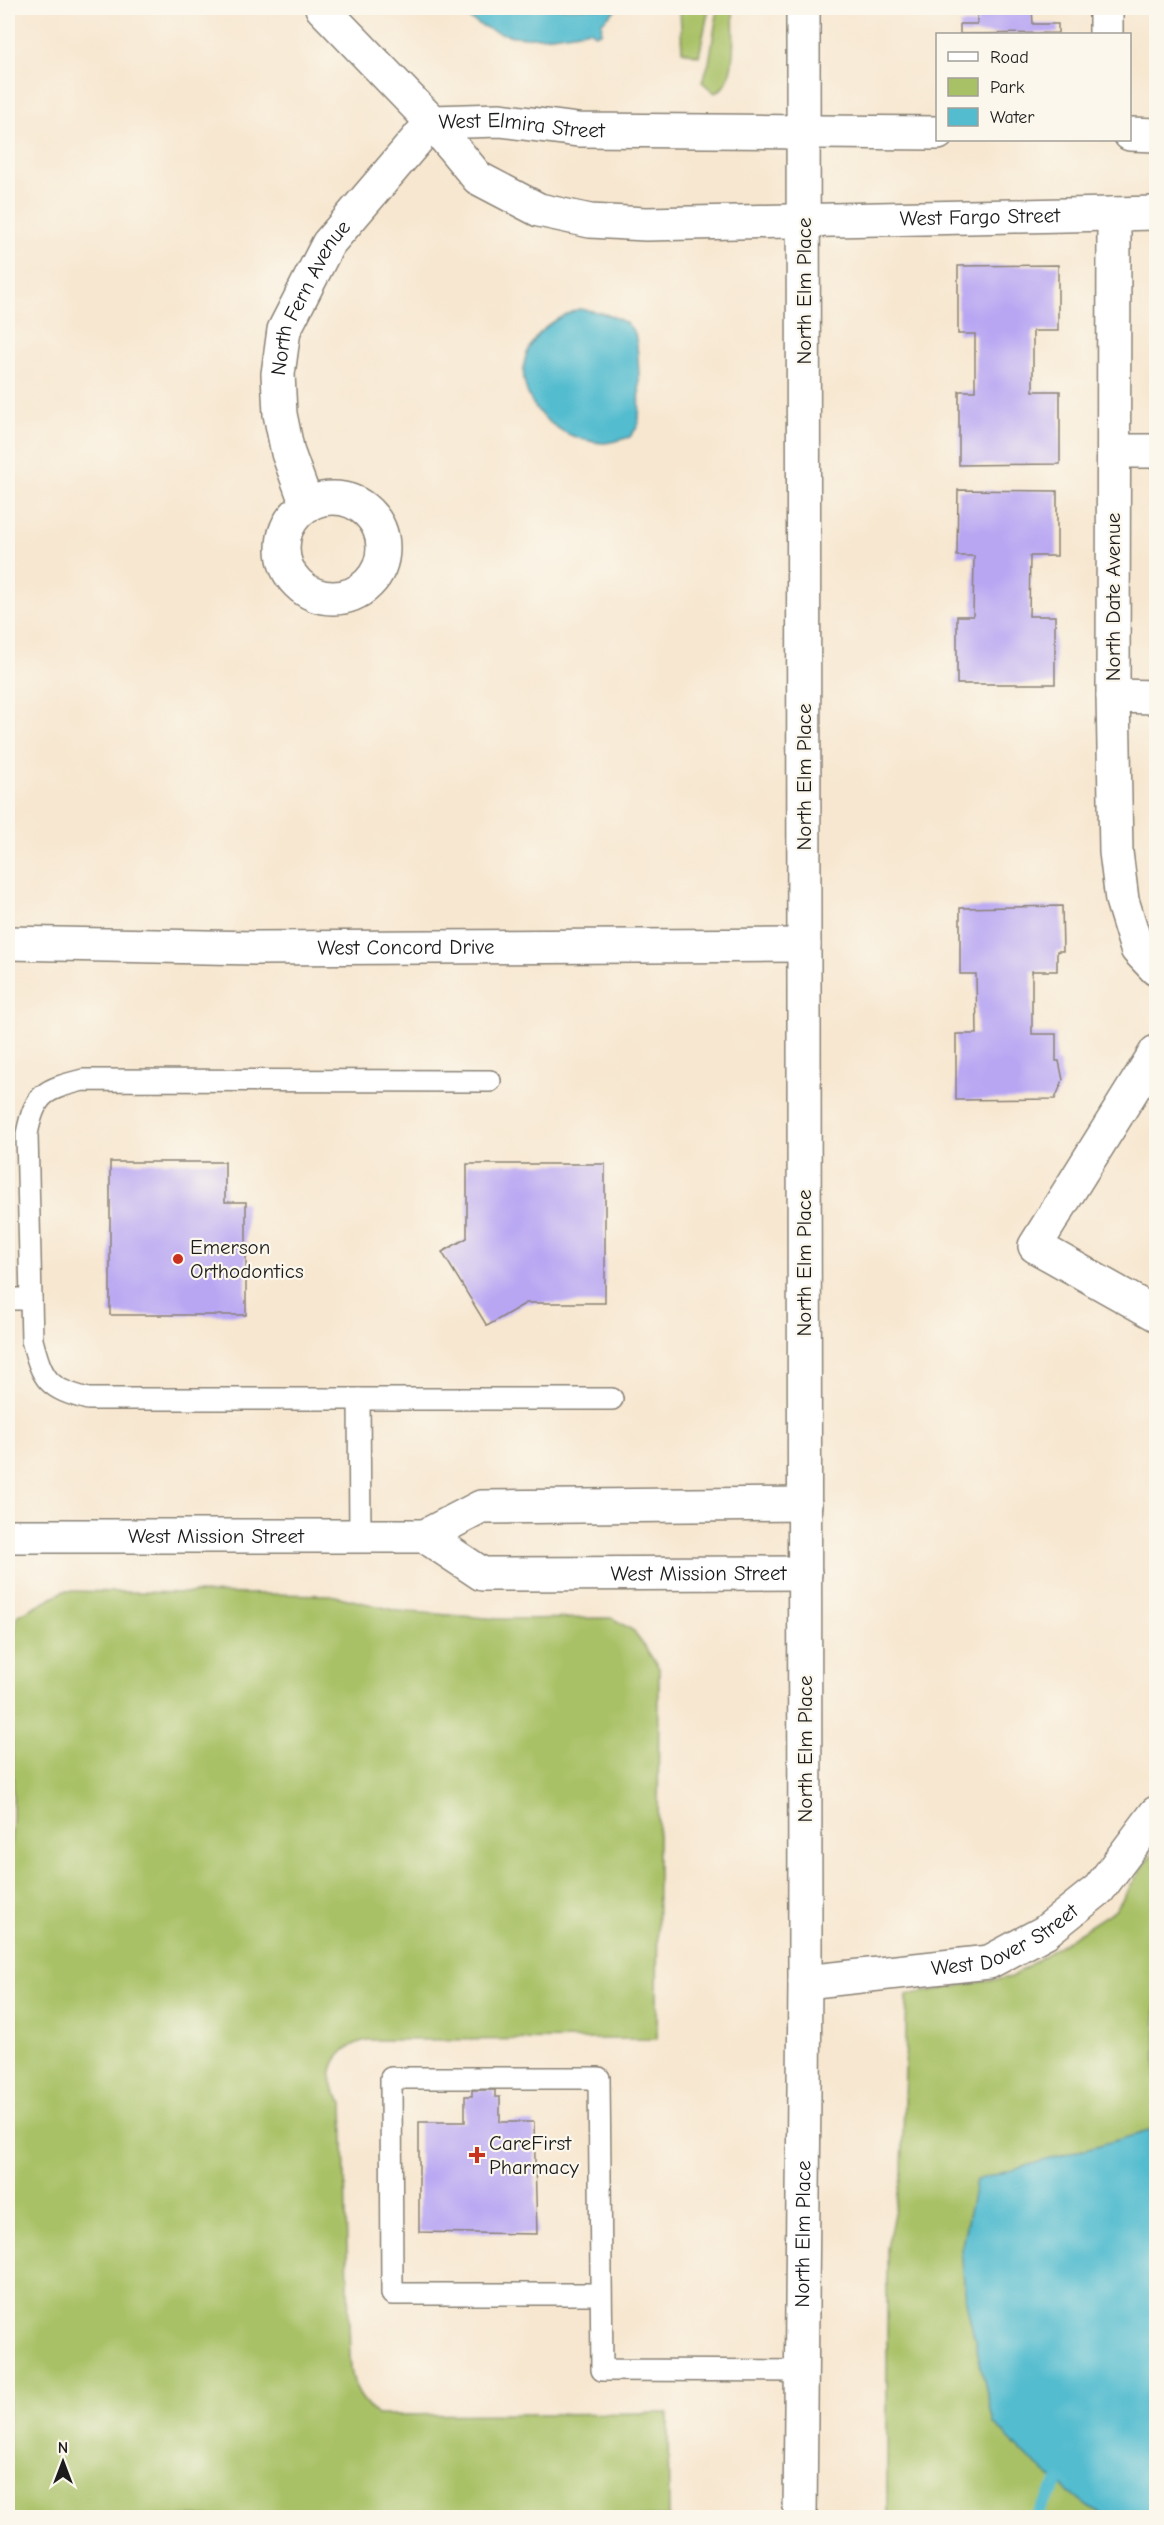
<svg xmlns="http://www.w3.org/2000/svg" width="1164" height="2525" font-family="'Comic Neue',sans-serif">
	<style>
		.green { fill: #a9c166; stroke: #626e41; stroke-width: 1.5 }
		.water { fill: #53bccf; stroke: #386c76; stroke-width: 1.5 }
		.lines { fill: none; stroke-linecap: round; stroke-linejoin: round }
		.stream { stroke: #53bccf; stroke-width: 12 }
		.building { fill: #b8a6f3 }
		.lane-casing { stroke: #8a8276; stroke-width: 24 }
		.street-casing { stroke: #8a8276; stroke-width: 36 }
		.secondary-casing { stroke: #8a8276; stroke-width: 36 }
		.lane { stroke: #fff; stroke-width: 21 }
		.street { stroke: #fff; stroke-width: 33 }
		.secondary { stroke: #fff; stroke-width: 33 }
		.poi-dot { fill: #c8321e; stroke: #fbf7ec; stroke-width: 2 }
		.labels { text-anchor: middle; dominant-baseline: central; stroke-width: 4.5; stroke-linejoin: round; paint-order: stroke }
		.street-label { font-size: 21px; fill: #1c1c1c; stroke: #fbf7ec }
		.poi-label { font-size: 21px; fill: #1c1c1c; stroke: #fbf7ec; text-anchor: start }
	</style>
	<rect width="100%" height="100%" fill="#fbf7ec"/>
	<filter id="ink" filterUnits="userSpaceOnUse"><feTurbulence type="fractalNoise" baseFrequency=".0167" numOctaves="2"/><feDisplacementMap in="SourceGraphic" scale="12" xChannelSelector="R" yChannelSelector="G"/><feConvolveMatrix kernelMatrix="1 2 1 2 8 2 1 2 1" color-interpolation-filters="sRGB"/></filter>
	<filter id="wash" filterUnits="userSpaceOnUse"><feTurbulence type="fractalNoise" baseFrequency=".008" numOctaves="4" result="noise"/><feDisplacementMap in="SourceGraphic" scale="24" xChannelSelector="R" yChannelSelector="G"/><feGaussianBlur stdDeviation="1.35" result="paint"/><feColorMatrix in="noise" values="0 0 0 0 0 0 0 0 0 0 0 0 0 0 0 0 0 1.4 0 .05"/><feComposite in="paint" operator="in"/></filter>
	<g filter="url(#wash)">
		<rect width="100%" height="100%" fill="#f7e7d0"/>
		<g class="green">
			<path d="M 680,8 L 709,8 L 699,56 L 682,51 Z"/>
			<path d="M 718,8 L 733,8 C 733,29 739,83 715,93 L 702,82 L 709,63 Z"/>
			<path d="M 64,1591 L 331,1595 L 398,1611 L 500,1619 L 612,1618 L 634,1631 L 659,1668 L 657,2039 L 367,2040 C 335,2047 319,2077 343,2103 L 350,2356 C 352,2384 356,2396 377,2415 L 668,2413 L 669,2517 L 8,2517 L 8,1868 C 9,1850 13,1831 13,1813 C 14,1747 6,1682 17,1616 Z"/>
			<path d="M 1156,1847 L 1156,2517 L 887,2518 L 887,2248 L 902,2173 L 907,1995 L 1011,1977 L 1116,1909 Z"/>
		</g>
		<g class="water">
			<path d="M 456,8 L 618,8 L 602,22 L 601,33 L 595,34 L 590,30 C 539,40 497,45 456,8 Z"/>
			<path d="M 579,309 C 595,311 625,316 634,332 C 639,340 641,415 638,425 C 637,429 632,433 630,437 C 622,439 612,443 603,443 C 521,436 486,343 579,309 Z"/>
			<path d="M 1156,2129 L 1156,2517 L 1108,2517 L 1089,2507 L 1030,2460 L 994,2424 L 966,2302 L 961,2250 L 976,2180 Z"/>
		</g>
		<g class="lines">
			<path class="stream" d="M 1034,2518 L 1057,2484"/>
		</g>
		<g id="blocks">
			<g class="building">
				<path d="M 977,8 L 1032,8 L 1033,24 L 1058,24 L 1058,33 L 960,34 L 960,24 L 977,24 Z"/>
				<rect x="1154" y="8" width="2" height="74"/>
				<path d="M 1058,265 L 1058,331 L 1033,331 L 1033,391 L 1060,391 L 1060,464 L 959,465 L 959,391 L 975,391 L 975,334 L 958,334 L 958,266 Z"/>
				<path d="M 958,490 L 1057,491 L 1057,556 L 1030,556 L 1029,616 L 1055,616 L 1055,684 L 957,684 L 957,616 L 973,616 L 974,556 L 957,556 Z"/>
				<path d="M 1062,906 L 1063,951 L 1057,951 L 1057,971 L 1032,971 L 1032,1034 L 1056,1034 L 1056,1061 L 1059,1061 L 1063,1080 L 1055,1099 L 956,1100 L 956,1034 L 977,1034 L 976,974 L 960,974 L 960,908 Z"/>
				<path d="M 110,1162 L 225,1162 L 225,1202 L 246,1202 L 246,1315 L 110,1315 Z"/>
				<path d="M 467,1164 L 605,1164 L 605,1303 L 526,1303 L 487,1326 L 442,1252 L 467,1238 Z"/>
				<path d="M 472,2090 L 495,2090 L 495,2097 L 500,2097 L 500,2122 L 534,2122 L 537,2234 L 419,2232 L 419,2122 L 465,2122 L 465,2096 L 472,2096 Z"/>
			</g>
		</g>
	</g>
	<g filter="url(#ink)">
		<use href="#blocks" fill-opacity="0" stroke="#8a8276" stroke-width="1.5"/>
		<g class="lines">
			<defs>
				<g id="lane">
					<path d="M 490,1081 L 83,1080 C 44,1090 35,1093 27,1134 L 32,1340 C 43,1381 47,1388 88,1399 L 612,1399"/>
					<path d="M 8,1299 L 31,1299"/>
					<path d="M 359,1399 L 360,1535"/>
					<path d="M 601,2294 L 392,2294 L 391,2078 L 599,2078 L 602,2370 L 803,2371"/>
				</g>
				<g id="street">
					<path id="s1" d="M 322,8 L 432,122 L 478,178 L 539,210 L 590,221 L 646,224 L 1156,213"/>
					<path d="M 1106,34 L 1106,8"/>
					<path id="s2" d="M 432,122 L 500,120 L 578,130 L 938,133"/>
					<path d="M 1130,134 L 1156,135"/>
					<path d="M 1114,214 L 1113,696 L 1116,852 L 1122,900 L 1137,949 L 1156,969"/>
					<path d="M 1114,451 L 1156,451"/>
					<circle cx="333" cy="548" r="50"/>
					<path id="s3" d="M 307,505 L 288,453 L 280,414 L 278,374 L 284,330 L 328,244 L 432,122"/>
					<path d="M 1113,696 L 1156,697"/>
					<path id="s4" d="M 8,943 L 255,948 L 804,945"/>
					<path d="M 1156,1052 L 1035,1246 L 1156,1314"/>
					<path id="s5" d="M 8,1536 L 425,1536 L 481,1507 L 805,1504"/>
					<path id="s6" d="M 425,1536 L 482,1574 L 805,1573"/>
					<path id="s7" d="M 805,1982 L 989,1962 L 1045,1932 L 1099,1889 L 1156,1813"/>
				</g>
				<g id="secondary">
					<path id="s8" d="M 800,2518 L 805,1982 L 803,8"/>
				</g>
			</defs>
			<use href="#lane" class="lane-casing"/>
			<use href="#street" class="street-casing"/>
			<use href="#secondary" class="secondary-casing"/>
			<use href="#lane" class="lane"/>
			<use href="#street" class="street"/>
			<use href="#secondary" class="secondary"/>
		</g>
	</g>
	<g class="poi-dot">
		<circle cx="178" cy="1259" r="6"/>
		<path d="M474 2146h6v6h6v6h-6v6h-6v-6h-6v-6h6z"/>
	</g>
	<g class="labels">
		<g class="street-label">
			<text stroke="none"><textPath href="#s2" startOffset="90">West Elmira Street</textPath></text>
			<text stroke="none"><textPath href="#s1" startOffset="742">West Fargo Street</textPath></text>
			<text transform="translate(804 291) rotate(-90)">North Elm Place</text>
			<text stroke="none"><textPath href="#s3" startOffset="219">North Fern Avenue</textPath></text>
			<text transform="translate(1113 597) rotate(-90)">North Date Avenue</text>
			<text transform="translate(804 777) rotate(-90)">North Elm Place</text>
			<text stroke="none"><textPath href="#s4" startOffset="398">West Concord Drive</textPath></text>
			<text transform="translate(804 1263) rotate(-90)">North Elm Place</text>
			<text stroke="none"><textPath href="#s5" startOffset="208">West Mission Street</textPath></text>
			<text stroke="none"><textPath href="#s6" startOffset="285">West Mission Street</textPath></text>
			<text transform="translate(805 1749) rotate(-90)">North Elm Place</text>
			<text stroke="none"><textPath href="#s7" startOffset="207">West Dover Street</textPath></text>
			<text stroke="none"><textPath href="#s8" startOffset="284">North Elm Place</textPath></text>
		</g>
		<g class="poi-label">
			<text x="190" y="1247">Emerson<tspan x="190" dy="24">Orthodontics</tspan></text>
			<text x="489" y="2143">CareFirst<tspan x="489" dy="24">Pharmacy</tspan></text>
		</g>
	</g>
	<rect width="1164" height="2525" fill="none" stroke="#fbf7ec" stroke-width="30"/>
	<rect x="936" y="33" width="195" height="108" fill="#fbf7ec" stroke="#a29f99" stroke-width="1.5"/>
	<rect x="948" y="52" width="30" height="9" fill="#ffffff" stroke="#a29f99" stroke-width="1.5"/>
	<text x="990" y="63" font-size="18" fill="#1c1c1c">Road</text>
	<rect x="948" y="78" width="30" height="18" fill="#a9c166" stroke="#a29f99" stroke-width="1.5"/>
	<text x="990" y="93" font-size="18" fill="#1c1c1c">Park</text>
	<rect x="948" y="108" width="30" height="18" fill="#53bccf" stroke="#a29f99" stroke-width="1.5"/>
	<text x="990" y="123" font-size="18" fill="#1c1c1c">Water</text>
	<g transform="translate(63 2462)" stroke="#fbf7ec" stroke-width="4.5" paint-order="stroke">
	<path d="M0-4.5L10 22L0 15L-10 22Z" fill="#1c1c1c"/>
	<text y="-9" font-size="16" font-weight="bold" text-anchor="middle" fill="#1c1c1c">N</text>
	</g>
</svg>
